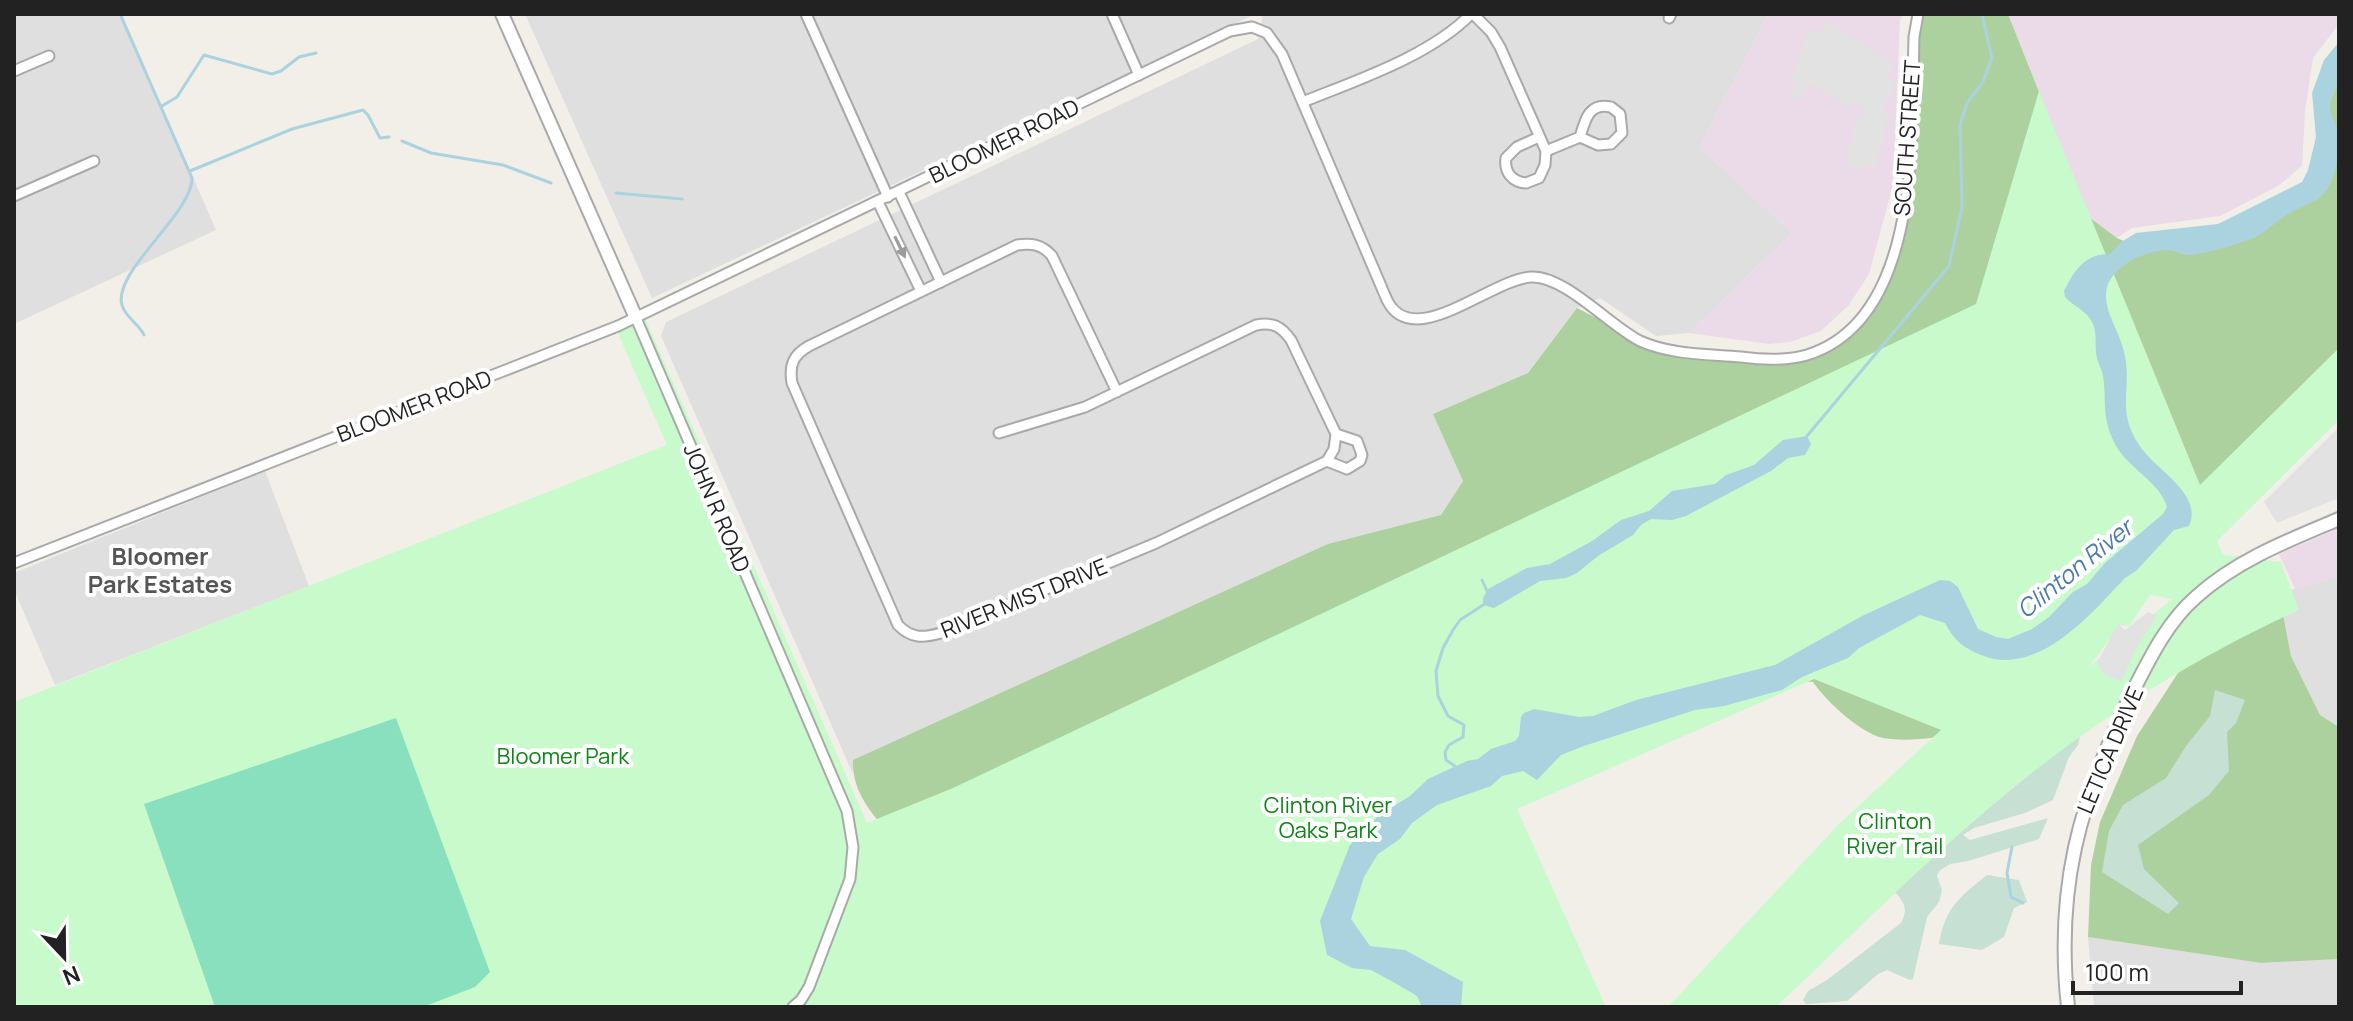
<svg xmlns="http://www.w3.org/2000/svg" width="2353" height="1021" font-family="Manrope,sans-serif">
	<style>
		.residential { fill: #e0dfdf }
		.industrial { fill: #ebdbe8 }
		.forest { fill: #add19e }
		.wetland { fill: #c6e0d4 }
		.park { fill: #c8facc; fill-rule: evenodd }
		.pitch { fill: #88e0be }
		.parking { fill: #e2e2e2 }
		.water { fill: #aad3df }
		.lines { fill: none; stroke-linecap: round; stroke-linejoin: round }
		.stream { stroke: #aad3df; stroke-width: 3 }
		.minor-casing { stroke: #a9a9a9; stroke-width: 13 }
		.tertiary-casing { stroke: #a9a9a9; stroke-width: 16 }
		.minor { stroke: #fff; stroke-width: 9 }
		.tertiary { stroke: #fff; stroke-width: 12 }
		.oneway { fill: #9c9c9c }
		.labels { text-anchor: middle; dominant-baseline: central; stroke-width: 8; stroke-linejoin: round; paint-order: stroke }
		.street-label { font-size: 22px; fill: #222; stroke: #fff }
		.park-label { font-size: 22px; fill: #0c8416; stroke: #fff }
		.neighbourhood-label { font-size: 24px; font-weight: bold; fill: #555; stroke: #fff }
		.water-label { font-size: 24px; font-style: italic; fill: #4a7aab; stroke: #fff }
	</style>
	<rect width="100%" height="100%" fill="#f2efe9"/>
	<g class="residential">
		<path d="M 14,14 L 122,14 L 216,230 L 14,324 Z"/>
		<path d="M 525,14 L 1255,14 L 652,298 Z"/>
		<path d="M 1263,14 L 1768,14 L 1700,147 L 1792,233 L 1689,333 L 1656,336 L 1600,298 L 1577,308 L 1528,373 L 1434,414 L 1463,481 L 1441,515 L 852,772 L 661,336 L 666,322 L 1258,39 Z"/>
		<path d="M 265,471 L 309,586 L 55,685 L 16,594 L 14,573 Z"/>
		<path d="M 2339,576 L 2339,727 L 2320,715 L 2291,656 L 2279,593 Z"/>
		<path d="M 2088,937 L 2261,963 L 2339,959 L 2339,1007 L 2094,1007 Z"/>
	</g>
	<g class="industrial">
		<path d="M 1768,14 L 1903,14 L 1900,20 L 1893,185 L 1869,274 L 1849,305 L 1821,331 L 1790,342 L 1769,344 L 1689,333 L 1792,233 L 1700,147 Z"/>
		<path d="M 2008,14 L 2339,14 L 2339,24 L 2313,58 L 2305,112 L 2302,166 L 2278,186 L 2220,216 L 2132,228 L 2117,238 L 2089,217 Z"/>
		<path d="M 2339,528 L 2339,576 L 2295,589 L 2279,554 Z"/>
	</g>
	<g class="forest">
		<path d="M 1918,14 L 2008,14 L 2089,217 L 2117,238 L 2135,246 L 2252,218 L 2309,179 L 2322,123 L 2339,78 L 2339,392 L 1953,735 C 1930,738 1907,742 1883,738 C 1860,733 1826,701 1813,682 L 1792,680 L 812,1007 L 890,835 C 871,812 852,792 853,760 L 1328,544 L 1441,515 L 1463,481 L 1433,414 L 1528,373 L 1577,308 L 1642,341 L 1665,349 L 1789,358 L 1838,340 L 1881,287 L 1904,208 Z"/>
		<path d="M 2279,593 L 2291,656 L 2320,715 L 2339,727 L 2339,959 L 2261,963 L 2088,937 L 2091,865 L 2100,822 L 2137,736 L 2187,659 Z"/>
	</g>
	<g class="wetland">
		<path d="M 2215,690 L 2245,700 L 2236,723 L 2227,732 L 2229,771 L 2209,795 L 2138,845 L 2144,869 L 2179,903 L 2168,914 L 2102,872 L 2109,831 L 2123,805 L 2166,778 L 2186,746 L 2210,716 Z"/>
		<path d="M 2081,731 L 2078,745 L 2069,757 L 2053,800 L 2025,813 L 1974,828 L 1963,835 L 1970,840 L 2048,818 L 2039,839 L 1968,861 L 1950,864 L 1939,871 L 1937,876 L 1942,890 L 1939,902 L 1927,917 L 1913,979 L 1910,980 L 1887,970 L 1878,974 L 1847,1001 L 1806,1004 L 1803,1000 L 1808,991 L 1827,980 L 1901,923 C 1908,910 1905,904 1896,893 L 1877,901 Z"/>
		<path d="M 1987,875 L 2019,880 L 2027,902 L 2014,908 L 2004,937 L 1982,950 L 1939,944 C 1945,907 1960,897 1987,875 Z"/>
	</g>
	<path class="park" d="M 2039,91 L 2200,485 L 2339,348 L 2339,420 L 2217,541 L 2223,555 L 2281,562 L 2299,610 C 2187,661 2083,728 1989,808 C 1915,871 1846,941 1776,1007 L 1668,1007 L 1838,825 L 1941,730 L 1814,679 L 1517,809 L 1605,1005 L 1603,1007 L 14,1007 L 14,702 L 667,445 L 616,329 L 644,316 L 867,823 L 953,788 L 1976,304 ZM 2150,595 L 2172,599 L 2089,667 L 2120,625 L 2129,626 Z"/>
	<path class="pitch" d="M 396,718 L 490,972 L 475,987 L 423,1007 L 215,1007 L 144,804 Z"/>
	<g class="parking">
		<path d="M 1827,21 L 1894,64 L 1887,75 L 1895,84 L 1881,110 L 1889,113 L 1875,167 L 1867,165 L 1864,170 L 1854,169 L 1854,166 L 1845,164 L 1856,119 L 1864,118 L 1864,111 L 1860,105 L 1854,103 L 1849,108 L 1813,83 L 1798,101 L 1789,95 L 1796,84 L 1790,81 L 1809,30 L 1820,34 Z"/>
		<path d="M 2339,427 L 2339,498 L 2277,523 L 2264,502 Z"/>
		<path d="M 2148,612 L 2157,616 L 2138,645 L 2121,682 L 2102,673 L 2097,663 L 2118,624 L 2125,630 Z"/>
	</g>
	<g class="water">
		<path d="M 2339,42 C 2339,54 2340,66 2339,78 C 2338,88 2330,96 2330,106 C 2330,115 2335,122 2337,129 C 2340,144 2338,164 2333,177 C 2322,205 2310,201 2288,214 C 2272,224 2262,237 2242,242 C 2228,247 2204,254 2189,255 C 2181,255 2174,250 2166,250 C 2145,251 2114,265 2107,287 C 2102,308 2117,327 2122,345 C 2136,387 2112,408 2142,449 C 2159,472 2203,495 2189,526 L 2174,530 L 2136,571 L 2125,578 C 2090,615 2037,678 1981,655 C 1962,647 1954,640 1945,623 L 1920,615 L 1859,648 L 1848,658 L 1802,677 L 1782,690 L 1724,706 L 1695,710 L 1584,746 L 1561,755 L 1537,780 L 1523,771 L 1502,776 L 1491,786 L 1437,805 L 1412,823 L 1400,839 L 1378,854 L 1364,877 L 1351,919 L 1370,946 L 1405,950 L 1463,982 L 1461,1007 L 1422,1007 L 1417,996 L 1395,983 L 1371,970 L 1352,968 L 1327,955 L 1320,921 L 1350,845 L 1379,815 L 1410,796 L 1428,779 L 1467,761 L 1478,759 L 1491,749 L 1515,741 L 1519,736 L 1521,717 L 1524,713 L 1534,709 L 1579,717 L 1593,716 L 1636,700 L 1775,665 L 1862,616 L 1940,580 L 1950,581 L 1958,587 L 1978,629 L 1996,637 L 2008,639 L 2032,629 L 2049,617 L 2073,592 L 2087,584 L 2105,563 L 2163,514 L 2167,507 C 2159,480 2127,469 2114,442 C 2101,415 2107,401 2103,376 C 2102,369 2098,364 2097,358 C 2094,347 2098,332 2092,322 C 2087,311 2073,306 2065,297 L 2064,291 C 2075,270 2084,254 2110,254 L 2121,242 L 2136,233 L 2218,224 L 2302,182 L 2308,170 L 2316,137 L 2312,93 L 2324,60 Z"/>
		<path d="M 1807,436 L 1811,444 L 1805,455 L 1788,458 L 1771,471 L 1686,516 L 1672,520 L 1651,519 L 1641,525 L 1633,535 L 1598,556 L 1577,573 L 1566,578 L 1540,581 L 1494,608 L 1483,605 L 1483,598 L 1488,589 L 1527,568 L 1550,564 L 1592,541 L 1621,520 L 1649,511 L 1672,491 L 1715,484 L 1726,475 L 1754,465 L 1783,440 Z"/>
	</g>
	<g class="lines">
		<g class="stream">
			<path d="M 120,14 L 192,178 C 193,213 112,272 122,305 C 125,317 139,324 144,335"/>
			<path d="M 162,106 L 177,97 L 204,55 L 272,74 L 281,71 L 299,57 L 316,53"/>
			<path d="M 402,141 L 431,153 L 503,165 L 551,183"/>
			<path d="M 190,171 L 292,129 L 363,110 L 368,115 L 380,138 L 389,137"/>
			<path d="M 616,193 L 682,199"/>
			<path d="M 1807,436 L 1949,266 L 1962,207 L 1960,125 L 1967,103 L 1983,82 L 1992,58 L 1982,14"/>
			<path d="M 1482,580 L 1487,591"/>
			<path d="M 1455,766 L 1446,760 L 1445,752 L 1449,745 L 1463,737 L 1464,725 L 1448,716 L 1438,696 L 1436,671 L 1443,648 L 1453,630 L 1460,620 L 1483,605"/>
			<path d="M 2012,847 L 2007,873 L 2011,897 L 2023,903"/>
		</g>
		<defs>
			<g id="minor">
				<path d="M 806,14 L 888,197"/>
				<path d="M 1112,14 L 1139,75"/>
				<path d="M 1473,14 L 1491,32 L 1500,47 L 1546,151 L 1545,165 L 1539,178 L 1526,183 C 1512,182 1504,172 1506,158 L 1517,147 L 1539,137"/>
				<path d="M 1669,18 L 1671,14"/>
				<path d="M 14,71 L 49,56"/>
				<path d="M 1303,102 C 1357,80 1430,56 1471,14"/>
				<path d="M 1546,151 L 1580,137 L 1598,145 L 1611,144 L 1622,133 L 1620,114 L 1611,107 C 1589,102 1585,120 1580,137"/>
				<path d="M 899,192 L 941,282"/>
				<path d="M 14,196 L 94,161"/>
				<path d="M 878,202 L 921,291"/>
				<path d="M 636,318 L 847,811 L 853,847 L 850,879 L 809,987 L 801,1000 L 793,1007"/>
				<path d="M 999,433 L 1085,407 L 1256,325 C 1273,322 1281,326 1291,340 L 1336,434 L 1334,449 L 1327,461 L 1156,543 L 941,633 C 923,638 912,639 898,625 L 792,383 C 789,365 793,355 809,346 L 1017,245 C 1031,243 1042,244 1052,256 L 1117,392"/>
				<path d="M 1327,461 L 1347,469 L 1360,461 L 1362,455 L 1357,441 L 1336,434"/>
				<path d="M 14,563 L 618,326 L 1230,31 L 1252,27 L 1267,33 L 1282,54 L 1387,300 C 1413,353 1492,278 1532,277 C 1565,276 1610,326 1640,341 C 1671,355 1708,354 1741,357 C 1763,360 1786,361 1807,355 C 1923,319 1911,131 1914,37 L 1918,14"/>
			</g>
			<g id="tertiary">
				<path d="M 502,14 L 636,318"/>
				<path d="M 2068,1007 C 2055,889 2079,803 2130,697 C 2148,662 2166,623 2196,597 C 2237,560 2289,540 2339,519"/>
			</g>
		</defs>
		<use href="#minor" class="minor-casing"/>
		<use href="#tertiary" class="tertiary-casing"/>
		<use href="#minor" class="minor"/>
		<use href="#tertiary" class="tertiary"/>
	</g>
	<defs><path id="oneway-solid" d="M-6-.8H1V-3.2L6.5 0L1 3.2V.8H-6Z" transform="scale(2)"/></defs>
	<use class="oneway" href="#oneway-solid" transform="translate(900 247) rotate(64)"/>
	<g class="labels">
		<g class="street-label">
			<text transform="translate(1907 138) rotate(-86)">SOUTH STREET</text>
			<text transform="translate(1004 141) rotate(-26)">BLOOMER ROAD</text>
			<text transform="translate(414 406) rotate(-21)">BLOOMER ROAD</text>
			<text transform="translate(717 508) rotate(67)">JOHN R ROAD</text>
			<text transform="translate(1024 598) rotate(-22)">RIVER MIST DRIVE</text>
			<text transform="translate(2110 750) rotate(-67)">LETICA DRIVE</text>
		</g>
		<g class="park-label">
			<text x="563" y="756">Bloomer Park</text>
			<text x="1328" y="805">Clinton River<tspan x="1328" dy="25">Oaks Park</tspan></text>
			<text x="1895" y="821">Clinton<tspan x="1895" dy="25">River Trail</tspan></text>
		</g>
		<g class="neighbourhood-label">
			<text x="160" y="555">Bloomer<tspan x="160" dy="28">Park Estates</tspan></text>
		</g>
		<g class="water-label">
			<text transform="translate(2074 568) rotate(-39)">Clinton River</text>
		</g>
	</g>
	<rect width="2353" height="1021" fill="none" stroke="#222222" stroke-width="32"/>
	<g transform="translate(64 957) rotate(158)" stroke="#ffffff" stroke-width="6" paint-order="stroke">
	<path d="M0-6L14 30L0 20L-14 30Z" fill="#222222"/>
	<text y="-12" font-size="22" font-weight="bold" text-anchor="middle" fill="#222222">N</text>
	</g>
	<path d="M2073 981v12h168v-12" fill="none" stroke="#222222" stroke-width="4"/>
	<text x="2085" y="981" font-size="24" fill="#222222" stroke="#ffffff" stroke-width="6" paint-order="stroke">100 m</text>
</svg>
